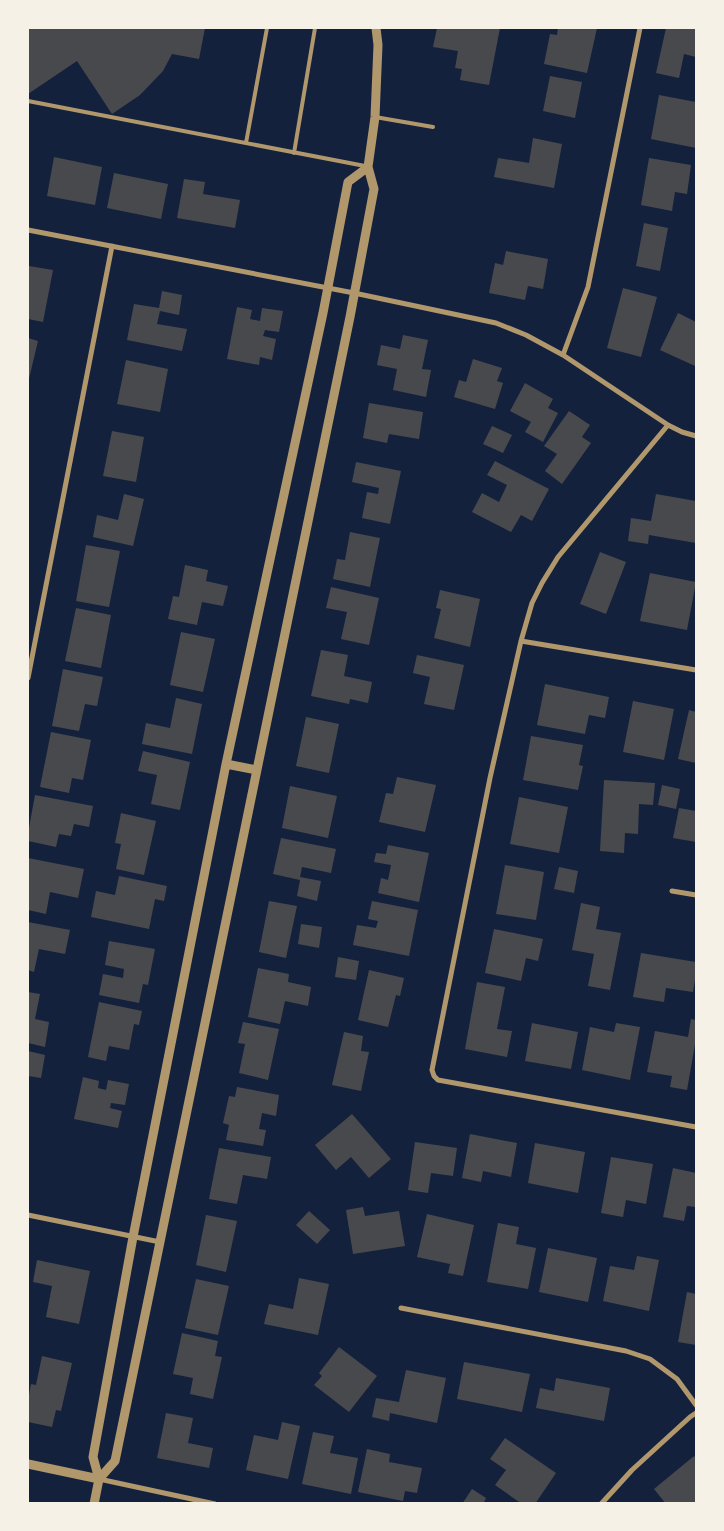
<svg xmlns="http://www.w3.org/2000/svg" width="724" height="1531" font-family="Cabin,sans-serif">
  <rect width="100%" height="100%" fill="#14213d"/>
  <path fill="#48494c" d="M28,28H205L199,59L172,54L163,71L140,95L112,114L77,61L28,94Z
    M437,28H500L489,85L460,80L462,69L455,68L458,51L433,47Z
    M558,28H597L587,73L544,64L550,34L557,35Z
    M666,28H696V57L684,54L679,78L656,73Z
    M550,76L582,82L575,118L543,111Z
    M659,95L696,102L695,125H696V148L651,139Z
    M533,138L562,144L554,188L494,177L498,158L529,163Z
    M54,157L102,167L95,205L47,196Z
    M649,158L691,165L687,194L675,192L672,211L641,205Z
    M114,173L168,184L161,219L107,208Z
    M184,179L205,182L203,194L240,200L235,228L177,218Z
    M644,223L668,228L660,271L636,266Z
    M506,251L548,259L543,289L528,286L525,300L489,293L495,263L503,265Z
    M29,266L53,270L43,322L28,319V275Z
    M623,288L657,297L641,357L607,348Z
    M162,291L182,295L179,315L160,311L157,324L187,329L182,351L127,340L134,304L159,308Z
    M237,307L252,310L250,319L260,321L262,308L283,311L279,332L265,330L263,336L276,339L272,360L260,357L259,365L227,359Z
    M678,313L696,322V362L695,366L660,350Z
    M403,335L428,340L422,369L431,370L426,397L393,390L397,369L377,365L381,345L400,349Z
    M28,338L38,341L28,383Z
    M473,359L502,368L497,381L503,383L495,409L454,397L459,380L466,382Z
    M126,360L168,369L160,412L117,404Z
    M525,383L553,399L548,408L558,413L543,442L525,432L531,422L510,411Z
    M369,403L423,412L419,439L389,434L387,443L363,438Z
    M569,411L590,425L582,437L591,443L562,484L545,471L557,454L544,446Z
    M492,426L512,435L503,453L483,444Z
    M112,431L144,437L136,482L103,476Z
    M495,461L549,489L532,521L521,515L511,532L472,512L482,493L499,502L507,485L487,475Z
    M356,462L401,471L390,524L362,518L367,492L378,494L379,488L352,482Z
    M124,494L144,499L133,546L93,537L97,515L118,520Z
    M656,494L696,501V543L649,535L648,544L628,541L631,518L651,521Z
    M350,532L380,538L370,587L333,579L337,559L345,560Z
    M86,545L120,551L109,607L76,601Z
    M600,552L626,562L606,614L580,604Z
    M185,565L208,570L206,581L228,586L223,606L202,602L197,625L168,619L173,596L179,597Z
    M650,573L696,582L687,630L640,621Z
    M331,587L379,598L369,645L341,639L347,612L326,608Z
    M440,590L480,599L470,647L434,638L441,609L436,608Z
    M76,608L111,615L101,668L65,661Z
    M181,632L215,639L203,692L170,685Z
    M321,650L348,655L344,676L372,682L368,703L350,699L349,704L311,696Z
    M417,655L464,665L454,710L424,704L430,677L413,673Z
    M63,669L103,677L97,706L85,704L79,731L52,726Z
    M545,684L609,697L605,718L589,715L585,734L537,725Z
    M176,698L202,704L192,754L142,744L146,723L170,728Z
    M633,701L674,709L664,760L623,752Z
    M689,710L696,712V763L678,759Z
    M306,717L339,724L329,773L296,766Z
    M51,732L91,740L83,780L72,778L69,793L40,787Z
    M531,736L583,745L579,765L583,766L578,790L523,780Z
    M143,751L190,762L180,810L151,804L157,775L138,771Z
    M397,777L436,785L425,832L379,822L386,793L393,794Z
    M604,780L655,783L653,805L639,804L638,834L625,833L624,853L600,851Z
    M662,785L680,789L676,809L658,805Z
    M290,786L337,796L328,838L282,828Z
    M35,795L93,806L89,827L74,824L71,836L59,834L56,847L28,841V833Z
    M519,797L568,807L559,853L510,844Z
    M679,808L696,811V842L673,838Z
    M121,813L156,821L144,875L116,869L121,844L115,843Z
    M281,838L336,849L331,873L302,867L300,877L321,881L317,901L297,896L300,880L273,874Z
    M388,845L429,853L419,902L378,893L381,878L388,880L391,865L374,862L376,853L386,854Z
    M28,858L84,869L78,898L50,892L46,914L28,910Z
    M505,865L544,872L536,920L496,914Z
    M559,867L578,871L574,893L554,889Z
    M119,876L167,886L164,901L155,899L149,929L91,917L96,891L115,895Z
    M269,901L297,906L286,958L259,952Z
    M372,901L418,910L409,956L353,945L357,925L376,928L378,921L368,919Z
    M581,903L600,907L596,929L621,933L610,990L588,986L594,954L572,950Z
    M28,922L70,930L65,954L39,949L34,972L28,970Z
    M301,924L322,927L319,948L298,944Z
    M494,929L543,939L538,961L526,958L521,981L485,973Z
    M109,941L155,949L148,985L143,984L139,1003L99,995L103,974L123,978L124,969L105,965Z
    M641,953L696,962V974L693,992L666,988L664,1002L633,997Z
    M338,957L359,961L356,980L335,977Z
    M258,968L289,974L288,982L311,987L308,1006L285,1001L280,1024L248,1017Z
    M369,970L404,978L400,996L396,995L388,1027L358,1020Z
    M477,982L505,987L497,1029L512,1031L507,1057L465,1049Z
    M28,992L40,994L35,1019L49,1022L45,1047L28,1043Z
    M99,1002L142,1011L139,1025L134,1024L129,1050L109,1046L106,1061L88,1057Z
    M691,1019L696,1020V1039L687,1090L670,1087L672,1076L647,1072L655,1031L688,1037Z
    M243,1022L279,1029L268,1080L239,1073L245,1044L238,1043Z
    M532,1023L578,1032L571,1069L525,1061Z
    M616,1023L640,1027L630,1080L582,1070L590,1027L614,1032Z
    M344,1032L363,1036L361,1051L369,1052L361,1091L332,1085Z
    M28,1051L45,1055L41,1078L28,1076Z
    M83,1077L99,1081L98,1088L106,1090L108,1080L129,1084L125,1105L111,1103L110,1108L122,1111L118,1128L74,1119Z
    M237,1087L279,1095L276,1116L262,1113L259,1129L266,1130L263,1146L226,1140L229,1125L223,1123L229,1096L235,1097Z
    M352,1114L391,1159L369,1178L351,1157L336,1170L315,1145Z
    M470,1134L517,1143L511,1177L483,1171L481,1182L462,1178Z
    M415,1142L457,1148L453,1176L431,1173L428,1193L408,1190Z
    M535,1143L585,1152L578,1193L528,1183Z
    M219,1148L271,1157L267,1179L243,1175L237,1204L209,1199Z
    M611,1157L653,1164L646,1204L626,1200L623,1217L601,1213Z
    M673,1168L696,1173V1207L687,1206L684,1221L663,1217Z
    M363,1207L365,1216L399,1211L405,1246L353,1254L346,1210Z
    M309,1211L330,1230L317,1244L296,1225Z
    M427,1214L474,1225L463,1276L448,1273L450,1264L417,1257Z
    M206,1215L237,1221L226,1272L196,1265Z
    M498,1223L519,1227L516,1244L536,1248L528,1289L487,1282Z
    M548,1248L597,1258L588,1302L539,1292Z
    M637,1256L659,1260L649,1311L603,1301L610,1266L634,1270Z
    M37,1260L90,1271L79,1324L46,1317L52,1286L33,1282Z
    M299,1278L329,1284L318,1335L264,1324L269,1304L293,1309Z
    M196,1279L229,1286L218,1335L185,1328Z
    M687,1292L696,1294V1345L678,1342Z
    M182,1333L218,1341L215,1356L222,1357L213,1399L190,1394L193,1378L173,1374Z
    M339,1347L377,1376L349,1412L314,1385L322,1376L319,1373Z
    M42,1356L72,1363L61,1411L56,1410L52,1427L28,1422V1400L31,1384L36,1385Z
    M464,1362L530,1374L522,1412L457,1399Z
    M406,1370L446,1378L437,1423L390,1413L389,1421L372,1417L376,1398L399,1402Z
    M556,1378L610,1388L604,1421L536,1408L540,1388L554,1391Z
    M166,1413L193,1418L188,1443L213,1448L209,1468L157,1458Z
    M282,1422L300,1426L288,1479L246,1470L254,1435L278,1440Z
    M313,1432L334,1436L330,1453L358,1458L351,1494L302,1484Z
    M505,1438L556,1473L535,1504H522L495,1485L506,1470L490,1459Z
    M367,1449L390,1454L389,1462L422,1468L417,1493L405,1491L403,1501L358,1492Z
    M694,1456L696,1459V1504H666L654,1489Z
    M472,1489L486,1498L483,1504H462Z"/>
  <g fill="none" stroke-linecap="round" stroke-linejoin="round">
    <path stroke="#b1986c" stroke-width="4" d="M28,101L365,166
      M375,117L433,127
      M246,143L267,28
      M294,153L315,28"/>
    <path stroke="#b1986c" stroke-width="5" d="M28,230L354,293L496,323L526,335L563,355L668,425L682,432L696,436
      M563,355L588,287L640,28
      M668,425L558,557L542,583L532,603L521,641L490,778L432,1070L434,1076L438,1080L696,1127
      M521,641L696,670
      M28,678L112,246
      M672,891L696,895
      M28,1215L160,1242
      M401,1308L626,1351L650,1359L677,1379L696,1405
      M99,1479L215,1504
      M601,1504L632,1470L690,1417L696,1413"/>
    <path stroke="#b1986c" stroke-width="9" d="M226,764L257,770
      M28,1464L99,1479
      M99,1479L115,1461L350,317L374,189L368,167L375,117L378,45L376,28
      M94,1504L99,1479L93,1457L133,1237L226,764L323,313L348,182L368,167"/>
  </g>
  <rect width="724" height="1531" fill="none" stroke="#f6f1e7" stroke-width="58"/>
</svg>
